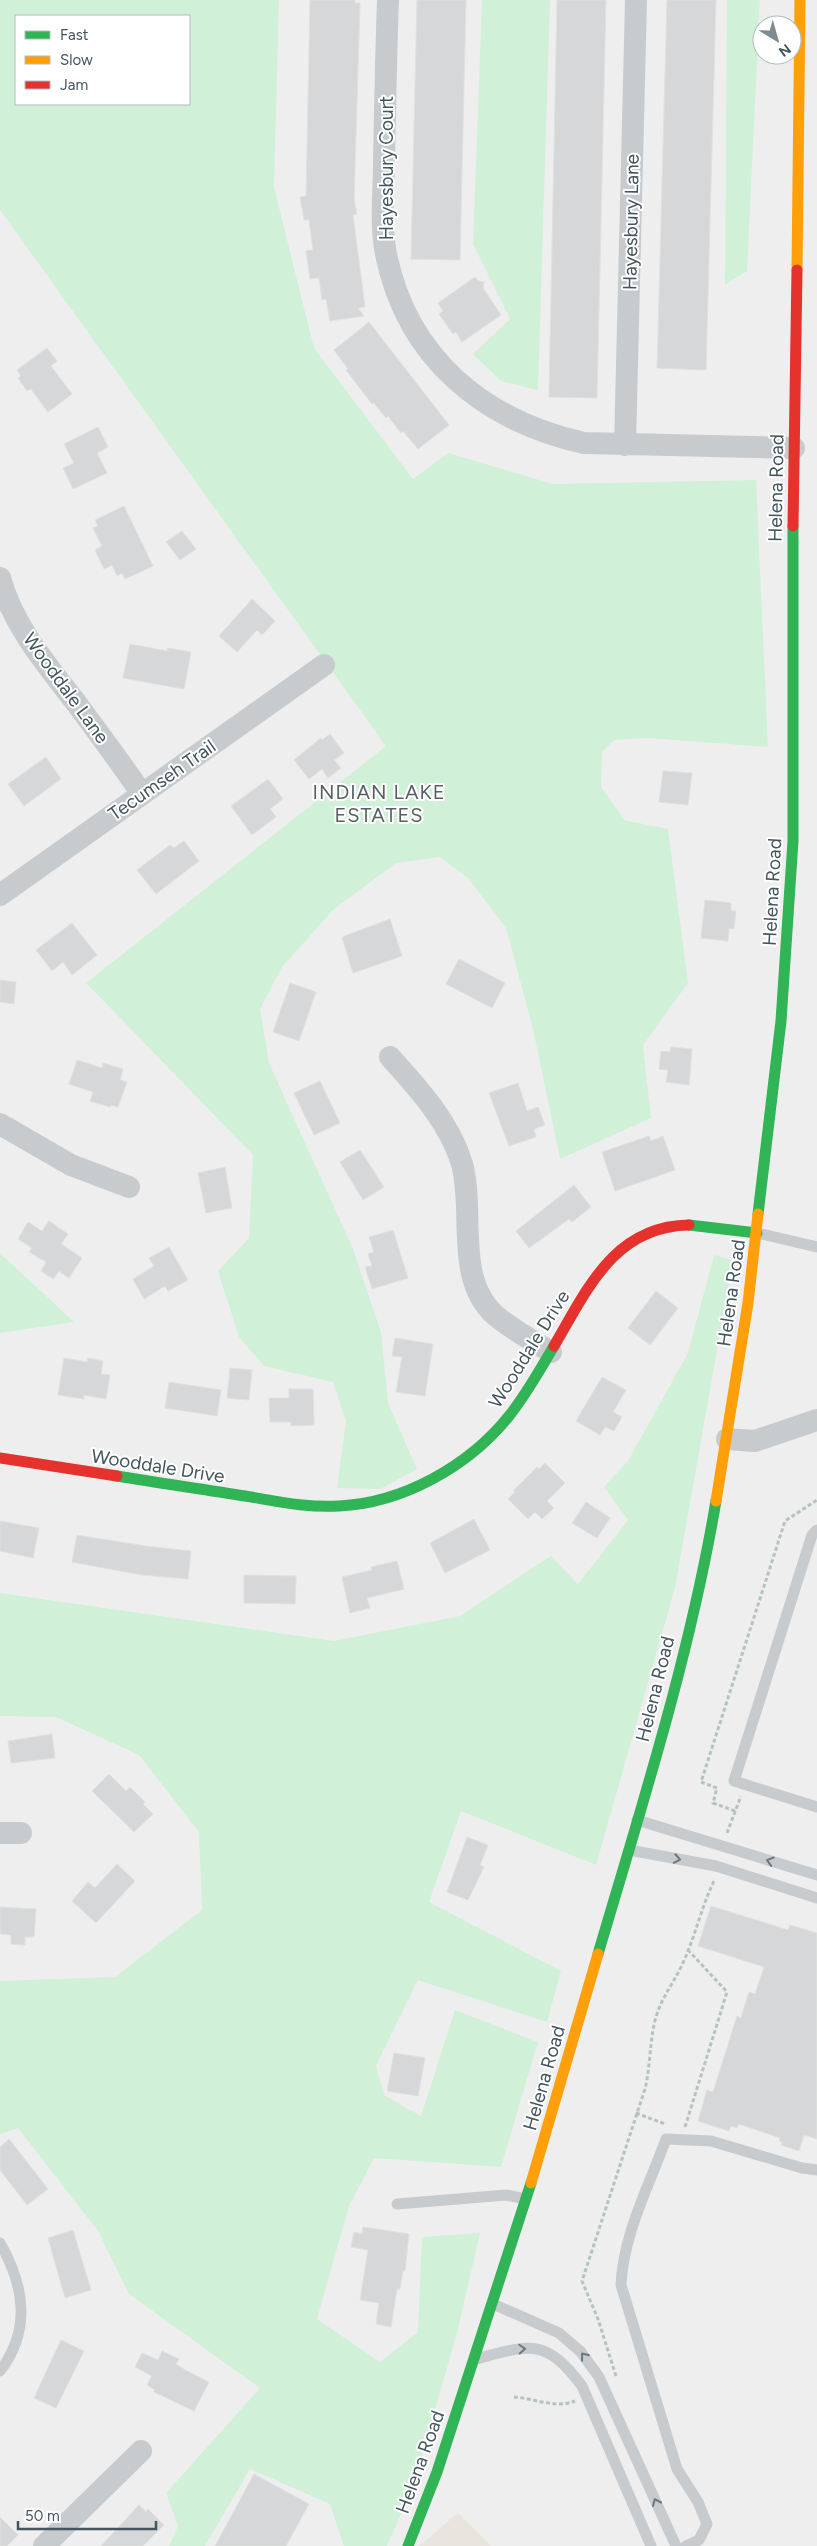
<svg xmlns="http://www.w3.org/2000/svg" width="817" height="2546" font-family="Figtree,sans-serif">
  <rect width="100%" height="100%" fill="#efeeee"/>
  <path fill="#e9e4dd" d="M458,2513L491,2546H419Z"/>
  <path fill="#d0f1d7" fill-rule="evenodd" d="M0,0H279L274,187L314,348L413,479L448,453L553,484L756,480L768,747L647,738L614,740L602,752L601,787L624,820L668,829L688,983L643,1045L651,1118L560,1159L533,1029L506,928L468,878L440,857L396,863L334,909L282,967L260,1009L269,1063L353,1249L381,1332L388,1403L417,1469L380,1489L337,1488L346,1421L333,1382L264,1366L239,1337L218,1271L249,1238L253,1155L86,983L386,746L0,210ZM16,16H189V104H16Z
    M482,0H550L538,390L501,381L473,354L510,319L473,244Z
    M727,0H760L747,271L725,285Z
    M0,1253L74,1322L0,1333Z
    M714,1255L733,1260L675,1588L596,1865L461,1811L429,1902L561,1971L547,2022L418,1980L376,2065L384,2095L421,2116L455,2010L538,2042L501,2167L374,2158L349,2206L317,2319L380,2362L418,2332L422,2237L480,2233L457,2333L413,2486L387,2546H344L330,2504L250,2469L205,2546H169L178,2526L166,2493L260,2388L129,2294L98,2231L18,2128L0,2134V1981L115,1977L202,1910L199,1832L139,1755L56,1717L0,1716V1593L334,1641L460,1616L551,1556L578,1584L628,1520L604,1487L628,1461L688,1353Z"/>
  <path fill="#d6d7d8" stroke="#e0e0e1" d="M310,0H355V3H360L354,199L357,214L353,215L365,307L358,308L364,316L330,321L326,299L322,300L319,278L310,279L306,251L313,250L309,220H304L300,197L306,196Z
    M417,0H466L460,260L411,259Z
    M557,0H606L597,398L549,397Z
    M667,0H716L706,370L657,368Z
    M475,277L478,281L484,282L483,288L501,315L462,342L456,332L453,334L439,314L443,311L438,303Z
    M369,322L449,425L418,449L403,431L401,433L388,416L386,418L374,403L372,404L346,370L348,369L334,350Z
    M47,348L57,361L51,366L72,394L48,412L31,389L27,391L18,378L21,376L17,370Z
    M98,427L108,447L97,453L107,473L73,489L63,468L74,463L64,444Z
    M124,506L153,566L125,579L122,573L117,576L112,565L104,569L95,550L102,546L93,528L98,526L95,520Z
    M182,531L196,549L180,560L166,542Z
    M252,599L275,621L262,635L257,630L237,652L219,636Z
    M130,644L167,651L168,648L191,652L184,689L123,678Z
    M330,734L344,753L334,760L341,768L328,778L322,769L309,779L294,760L321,738L322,740Z
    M46,757L61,779L24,806L8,784Z
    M663,771L692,773L688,805L659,802Z
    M268,779L283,799L270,809L276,817L252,835L231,806Z
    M184,841L199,861L156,894L137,870L170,845L174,848Z
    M705,900L731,903V911H736L734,929L729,928L728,941L701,938Z
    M390,919L402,956L353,973L342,937Z
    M72,923L97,955L72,975L63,962L52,971L36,950Z
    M459,959L505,983L492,1008L446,984Z
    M0,980L16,982L14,1004L0,1002Z
    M290,983L316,992L299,1041L273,1032Z
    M671,1047L692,1049L689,1085L666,1082L668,1070L659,1069L661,1051L670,1052Z
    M77,1060L102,1068L103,1063L123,1069L120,1080L127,1082L118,1107L111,1105L110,1107L90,1101L93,1092L69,1084Z
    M320,1081L340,1123L314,1135L294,1093Z
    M518,1083L527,1111L538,1107L545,1125L534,1129L536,1137L509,1146L489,1093Z
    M649,1136L651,1141L663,1136L675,1170L615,1191L602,1152Z
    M360,1150L384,1187L363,1200L340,1162Z
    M225,1167L232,1208L206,1213L198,1173Z
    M574,1185L591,1207L572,1222L569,1219L529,1248L516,1231Z
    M49,1221L68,1234L61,1244L82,1258L69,1278L59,1271L53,1279L41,1271L46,1262L29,1252L32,1248L18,1239L28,1222L42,1231Z
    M393,1230L408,1278L372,1289L365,1267L372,1266L368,1254L374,1252L369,1237Z
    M169,1247L188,1280L168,1291L165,1286L144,1299L133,1279L154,1266L149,1258Z
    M656,1291L678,1308L650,1345L628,1328Z
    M395,1338L433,1344L425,1396L396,1392L402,1357L392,1356Z
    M64,1358L87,1362L88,1358L103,1361L101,1374L110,1375L106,1399L84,1395V1399L58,1395Z
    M230,1368L252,1370L249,1400L227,1398Z
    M602,1377L626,1390L613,1412L622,1417L614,1431L605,1427L600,1435L576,1421Z
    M169,1382L221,1390L217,1416L165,1408Z
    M289,1389H313L314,1425L291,1426V1422H270L269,1398H289Z
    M545,1463L565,1483L547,1501L554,1508L542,1519L535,1512L528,1519L508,1499L515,1492L513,1491L537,1467L539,1469Z
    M586,1502L610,1518L597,1538L572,1523Z
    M474,1519L490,1550L445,1573L430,1543Z
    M0,1521L39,1528L33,1558L0,1551Z
    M77,1535L145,1546L191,1551L188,1579L142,1575L72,1562Z
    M397,1561L404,1589L367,1598L370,1608L350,1613L342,1577L372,1570L371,1567Z
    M244,1575L296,1576L295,1604L244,1603Z
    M52,1734L55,1758L11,1763L8,1741Z
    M109,1774L126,1791L130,1787L145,1802L143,1804L153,1814L134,1832L92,1791Z
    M467,1837L488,1845L480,1865L484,1867L468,1900L447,1892Z
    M117,1864L135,1881L96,1923L72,1901L88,1882L95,1888Z
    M711,1906L788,1930L790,1925L817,1933V2139L804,2135L799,2151L781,2145L782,2142L779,2141L780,2138L739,2124L737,2128L731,2126L729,2131L698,2121L707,2090L713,2092L737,2016L741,2018L749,1992L755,1994L764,1967L698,1946Z
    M0,1907L36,1909L34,1937H25V1945L11,1944V1935L0,1934Z
    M394,2053L425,2058L418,2096L387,2091Z
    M9,2139L48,2189L27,2205L0,2170V2147Z
    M363,2227L409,2234L405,2271H403L400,2289H397L391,2327L376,2324L379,2303L360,2300L368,2250L351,2247L354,2232L362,2234Z
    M73,2230L91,2290L65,2298L48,2238Z
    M61,2340L84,2351L56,2408L34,2398Z
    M162,2351L179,2359L176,2364L187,2371L209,2382L194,2411L154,2392L155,2390L147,2385L152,2376L135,2367L142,2353L158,2360Z
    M254,2474L309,2504L286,2546H215Z
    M139,2505L146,2512L148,2509L164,2525L143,2546H101Z
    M0,2517L18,2535L7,2546H0Z"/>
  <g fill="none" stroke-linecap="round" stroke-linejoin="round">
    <path stroke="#b4c4bd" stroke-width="3" stroke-dasharray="4 2.5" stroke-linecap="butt" d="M735,1811L713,1803L717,1788L701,1782L785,1521L817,1500
      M727,1833L741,1796
      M636,2113L665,2124
      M685,2127L727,1992L688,1950
      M616,2376L598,2319L582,2281L645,2089C651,2065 649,2041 656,2017C662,1997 673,1984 682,1965C695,1938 701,1907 715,1879
      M514,2397C533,2398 556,2409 575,2401"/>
    <path stroke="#c7cbcd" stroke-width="11" d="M757,1233L817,1247
      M817,1530L812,1535L734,1781L817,1807
      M637,1820L817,1875
      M629,1850L716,1866L817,1898
      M397,2204L506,2195L526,2199
      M0,2243C24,2285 32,2329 0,2371
      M493,2304L559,2333L581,2352L599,2377L676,2546
      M476,2359C530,2345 545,2337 582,2386L651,2546
      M686,2546L699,2540L707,2524L698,2502L677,2469L621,2285C623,2235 649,2186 666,2139L711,2141L802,2168L817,2170"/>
    <path stroke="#c7cbcd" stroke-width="22" d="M388,0C386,54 385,109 384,163C384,192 380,224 386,254C407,358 484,421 584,443L794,448
      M625,445L636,0
      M0,578C13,626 47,665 77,704C99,734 121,763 142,794
      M0,895L324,665
      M390,1057C418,1088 450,1123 462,1164C475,1211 454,1280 496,1316C513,1330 533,1341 551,1352
      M0,1124L71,1165L129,1187
      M727,1439L755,1441L817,1420
      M0,1833H21
      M44,2546L141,2451"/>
    <path stroke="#30b455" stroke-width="11" d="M758,1214L781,1021L793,841V526
      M689,1225L757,1233
      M117,1476C159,1483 202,1489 245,1496C276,1501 307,1508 339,1506C403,1503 469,1466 509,1416C526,1395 540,1370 554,1346
      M598,1954C642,1805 690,1655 716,1501
      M408,2546L437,2472L531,2183"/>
    <path stroke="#ff9f0a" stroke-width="11" d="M797,270L800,0
      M716,1501L748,1303L758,1214
      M531,2183L598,1954"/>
    <path stroke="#e5322d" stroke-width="11" d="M793,526L797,270
      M554,1346C587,1290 614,1226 689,1225
      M0,1458L117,1476"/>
  </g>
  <defs><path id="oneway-chevron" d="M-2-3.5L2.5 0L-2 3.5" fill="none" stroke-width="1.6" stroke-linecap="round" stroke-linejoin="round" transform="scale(1.25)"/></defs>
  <g stroke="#6b787f">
    <use href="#oneway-chevron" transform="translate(677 1859) rotate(11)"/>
    <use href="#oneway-chevron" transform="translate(770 1861) rotate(-163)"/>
    <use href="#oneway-chevron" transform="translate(522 2349) rotate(-3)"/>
    <use href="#oneway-chevron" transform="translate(584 2356) rotate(-128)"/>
    <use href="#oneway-chevron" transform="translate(656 2502) rotate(-114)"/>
  </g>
  <g text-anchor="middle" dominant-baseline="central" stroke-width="4" stroke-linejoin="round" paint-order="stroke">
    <g font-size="19" fill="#43555d" stroke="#fff">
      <text transform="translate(386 168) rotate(-90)">Hayesbury Court</text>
      <text transform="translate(631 222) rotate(-89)">Hayesbury Lane</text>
      <text transform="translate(776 488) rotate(-89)">Helena Road</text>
      <text transform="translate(66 688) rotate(54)">Wooddale Lane</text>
      <text transform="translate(162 780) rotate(-35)">Tecumseh Trail</text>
      <text transform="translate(772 892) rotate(-87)">Helena Road</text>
      <text transform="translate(731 1293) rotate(-82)">Helena Road</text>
      <text transform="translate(529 1349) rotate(-58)">Wooddale Drive</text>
      <text transform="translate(158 1466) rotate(9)">Wooddale Drive</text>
      <text transform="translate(655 1689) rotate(-76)">Helena Road</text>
      <text transform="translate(544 2078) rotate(-74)">Helena Road</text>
      <text transform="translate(420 2462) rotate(-70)">Helena Road</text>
    </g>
    <g font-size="20" letter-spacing="1" fill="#595f63" stroke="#fff">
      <text x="379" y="792">INDIAN LAKE<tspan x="379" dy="23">ESTATES</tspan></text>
    </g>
  </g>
  <rect x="15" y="15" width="175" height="90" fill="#ffffff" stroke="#b4bbbe"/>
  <rect x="25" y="31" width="25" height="8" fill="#30b455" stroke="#b4bbbe"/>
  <text x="60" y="40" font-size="15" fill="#43555d">Fast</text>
  <rect x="25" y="56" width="25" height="8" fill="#ff9f0a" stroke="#b4bbbe"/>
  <text x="60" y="65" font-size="15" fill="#43555d">Slow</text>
  <rect x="25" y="81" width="25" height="8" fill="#e5322d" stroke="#b4bbbe"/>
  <text x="60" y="90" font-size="15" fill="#43555d">Jam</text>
  <g transform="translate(777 40) rotate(143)"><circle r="24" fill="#ffffff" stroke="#b4bbbe"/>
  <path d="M0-4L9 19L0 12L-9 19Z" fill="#7f8b90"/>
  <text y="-8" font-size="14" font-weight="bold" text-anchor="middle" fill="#43555d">N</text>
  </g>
  <path d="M18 2521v8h138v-8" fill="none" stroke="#43555d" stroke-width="2.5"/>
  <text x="25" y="2521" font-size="15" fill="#43555d" stroke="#ffffff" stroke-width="4" paint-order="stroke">50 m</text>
</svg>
